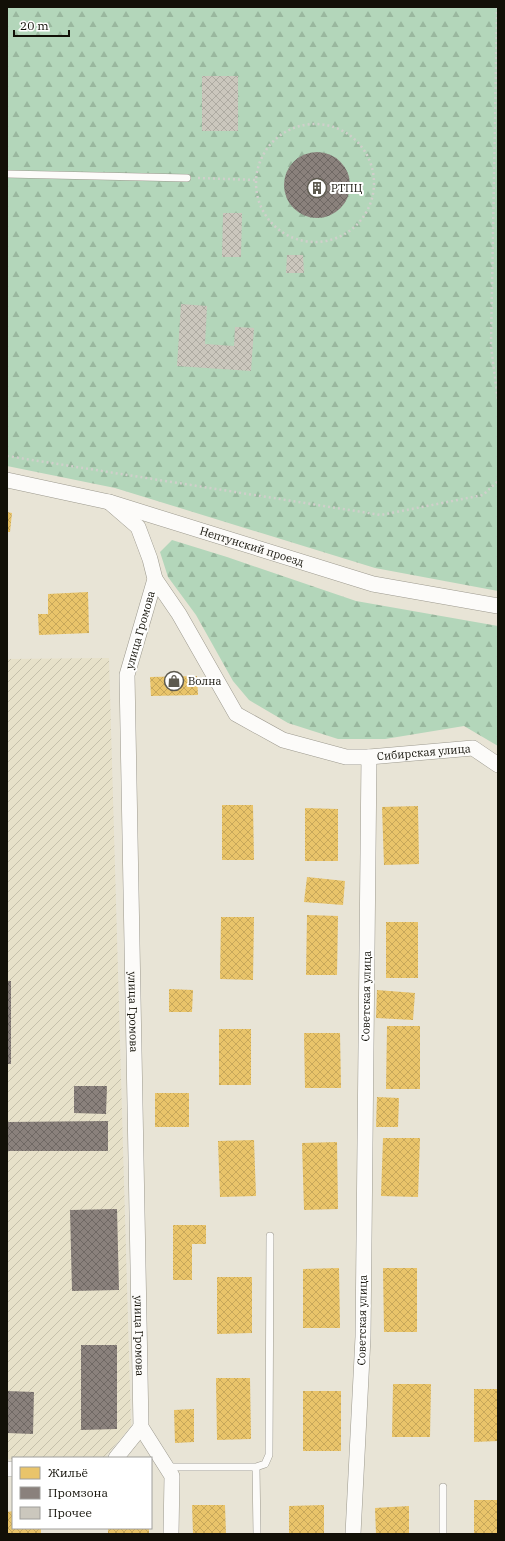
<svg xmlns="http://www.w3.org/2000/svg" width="505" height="1541" font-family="'IBM Plex Serif',serif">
  <defs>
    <pattern id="industrial-furrows" width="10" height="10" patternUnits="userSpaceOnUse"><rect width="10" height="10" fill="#e7e1c9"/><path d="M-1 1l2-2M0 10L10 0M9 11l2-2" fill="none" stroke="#c5c0ab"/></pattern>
    <pattern id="forest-firs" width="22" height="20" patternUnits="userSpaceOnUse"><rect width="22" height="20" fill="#b3d6ba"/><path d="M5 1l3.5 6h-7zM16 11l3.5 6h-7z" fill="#99b79e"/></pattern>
    <pattern id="homes-cross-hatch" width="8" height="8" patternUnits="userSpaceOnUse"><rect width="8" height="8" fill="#e9c46a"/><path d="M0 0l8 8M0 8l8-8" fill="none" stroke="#c7a75a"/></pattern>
    <pattern id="industry-cross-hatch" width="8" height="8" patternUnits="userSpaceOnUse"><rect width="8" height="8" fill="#8a817c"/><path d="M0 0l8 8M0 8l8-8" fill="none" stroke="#6f6864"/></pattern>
    <pattern id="building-cross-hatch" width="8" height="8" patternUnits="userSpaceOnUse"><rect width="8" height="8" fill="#cbc7bd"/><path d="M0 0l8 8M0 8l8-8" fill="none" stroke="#adaaa1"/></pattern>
  </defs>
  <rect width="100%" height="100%" fill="#e8e4d6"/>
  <path fill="url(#industrial-furrows)" d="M109,658L131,1426L105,1457L7,1459V659Z"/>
  <path fill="url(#forest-firs)" d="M7,7H498V591L375,568L115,488L7,466Z
    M172,540L227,557L356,601L498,626V746L464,726L385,739H338L288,723L249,700L233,681L196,615L168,577L160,552Z"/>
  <path fill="url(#homes-cross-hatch)" d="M7,512L12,513L10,532H7Z
    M88,592L89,633L39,635L38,614H48V594Z
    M197,676L198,695L151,696L150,677Z
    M222,805H253L254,860H222Z
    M418,806L419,864L384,865L382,807Z
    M305,808L338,809V861H305Z
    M307,877L345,881L343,905L304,902Z
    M307,915L338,916L337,975H306Z
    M221,917H254L253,980L220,979Z
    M386,922H418V978H386Z
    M169,989L193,990L192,1012H169Z
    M377,990L415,993L413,1020L376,1018Z
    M387,1026H420V1089H386Z
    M219,1029H251V1085H219Z
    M304,1033H340L341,1088H305Z
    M155,1093H189V1127H155Z
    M377,1097L399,1098L398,1127H376Z
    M383,1138H420L418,1197L381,1196Z
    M254,1140L256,1196L220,1197L218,1141Z
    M337,1142L338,1209L304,1210L302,1143Z
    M173,1225H206V1244H192V1280H173Z
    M339,1268L340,1328H303V1269Z
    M383,1268H417V1332H384Z
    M217,1277H252V1333L217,1334Z
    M216,1378H250L251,1439L217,1440Z
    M393,1384H431L430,1437H392Z
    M474,1389H498V1441L474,1442Z
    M303,1391H341V1451H303Z
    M194,1409V1442L175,1443L174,1410Z
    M474,1500H498V1534H474Z
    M192,1505H225L226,1534H193Z
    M324,1505V1534H289V1506Z
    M409,1506V1534H376L375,1508Z
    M13,1511V1528H41V1534H7V1512Z
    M108,1528H149V1534H108Z"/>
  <path fill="url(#industry-cross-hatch)" d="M284 185a33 33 0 1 1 66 0a33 33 0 1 1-66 0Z
    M7,981H11V1064H7Z
    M74,1086H107L106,1114L74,1113Z
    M108,1121V1151H7V1122Z
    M117,1209L119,1290L72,1291L70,1210Z
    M81,1345H117V1429L81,1430Z
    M7,1391L34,1392L33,1434L7,1433Z"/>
  <path fill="url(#building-cross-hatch)" d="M202,76H238V131H202Z
    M223,213H242L241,257H222Z
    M287,255H303L304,273H286Z
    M181,304L207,306L205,344L234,346L235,327L254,328L251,371L177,366Z"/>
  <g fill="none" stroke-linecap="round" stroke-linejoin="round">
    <defs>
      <path id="service" d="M7,174L187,178
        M167,1467H256L257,1534
        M256,1467L265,1464L269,1455L270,1236
        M443,1487V1534"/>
      <g id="minor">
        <path id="s1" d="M7,480L109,502L373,584L498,606"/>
        <path id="s2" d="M109,502L138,527L150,559L155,579L127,675L141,1427L172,1476L171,1534"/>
        <path d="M155,579L179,614L236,714L283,740L346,757H369L363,1337L353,1534"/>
        <path id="s3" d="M369,757L473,748L498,765"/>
        <path d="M116,1458L141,1427"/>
        <path d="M7,1469H13"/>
      </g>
    </defs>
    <use href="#service" stroke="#9c998e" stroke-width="8"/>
    <use href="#minor" stroke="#9c998e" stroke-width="16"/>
    <path stroke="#d0cfcb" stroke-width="2.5" stroke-dasharray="2 3" stroke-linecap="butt" d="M497,7L491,346L498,402
      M256 183a59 59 0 1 1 118 0a59 59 0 1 1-118 0Z
      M198,178L256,180
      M7,456L381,515L483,495L498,481"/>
    <use href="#service" stroke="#fcfbf9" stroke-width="7"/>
    <use href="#minor" stroke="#fcfbf9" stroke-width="15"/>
  </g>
  <defs>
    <symbol id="building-ring" viewBox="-11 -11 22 22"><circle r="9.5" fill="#fff" stroke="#5d5a4f" stroke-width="1.5"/><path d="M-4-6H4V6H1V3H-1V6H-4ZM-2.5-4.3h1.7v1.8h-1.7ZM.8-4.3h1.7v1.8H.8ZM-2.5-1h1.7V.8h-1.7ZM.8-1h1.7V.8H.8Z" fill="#5d5a4f"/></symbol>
    <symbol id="shop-ring" viewBox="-11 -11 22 22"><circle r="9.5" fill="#fff" stroke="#5d5a4f" stroke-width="1.5"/><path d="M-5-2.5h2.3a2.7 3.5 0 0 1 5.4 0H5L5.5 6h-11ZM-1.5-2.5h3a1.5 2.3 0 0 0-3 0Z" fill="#5d5a4f"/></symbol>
  </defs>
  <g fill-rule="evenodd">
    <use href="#building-ring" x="306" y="177" width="22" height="22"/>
    <use href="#shop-ring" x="163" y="670" width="22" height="22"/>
  </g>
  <g text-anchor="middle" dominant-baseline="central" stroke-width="4" stroke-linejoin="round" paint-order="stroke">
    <g font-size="11" fill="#121007" stroke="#fff" text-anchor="start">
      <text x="331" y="188">РТПЦ</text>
      <text x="188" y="681">Волна</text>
    </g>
    <g font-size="11" fill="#121007" stroke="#fff">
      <text stroke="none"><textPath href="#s1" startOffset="254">Нептунский проезд</textPath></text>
      <text transform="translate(140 630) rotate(-74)">улица Громова</text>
      <text stroke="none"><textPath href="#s3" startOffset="55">Сибирская улица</textPath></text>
      <text transform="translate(366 996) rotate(-89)">Советская улица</text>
      <text stroke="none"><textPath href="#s2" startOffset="530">улица Громова</textPath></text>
      <text transform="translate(362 1320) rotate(-89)">Советская улица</text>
      <text stroke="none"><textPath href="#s2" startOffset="854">улица Громова</textPath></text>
    </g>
  </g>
  <rect width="505" height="1541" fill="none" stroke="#121007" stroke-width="16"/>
  <rect x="12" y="1457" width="140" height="72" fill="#ffffff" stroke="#a09f9c"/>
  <rect x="20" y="1467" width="20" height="12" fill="#e9c46a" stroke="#a09f9c"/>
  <text x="48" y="1477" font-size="12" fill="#121007">Жильё</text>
  <rect x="20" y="1487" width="20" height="12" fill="#8a817c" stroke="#a09f9c"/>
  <text x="48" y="1497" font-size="12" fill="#121007">Промзона</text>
  <rect x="20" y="1507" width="20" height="12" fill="#cbc7bd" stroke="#a09f9c"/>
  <text x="48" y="1517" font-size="12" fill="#121007">Прочее</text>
  <path d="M14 30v6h55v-6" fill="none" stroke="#121007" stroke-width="2"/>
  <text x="20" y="30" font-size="12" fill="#121007" stroke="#ffffff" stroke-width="3" paint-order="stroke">20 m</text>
</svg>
